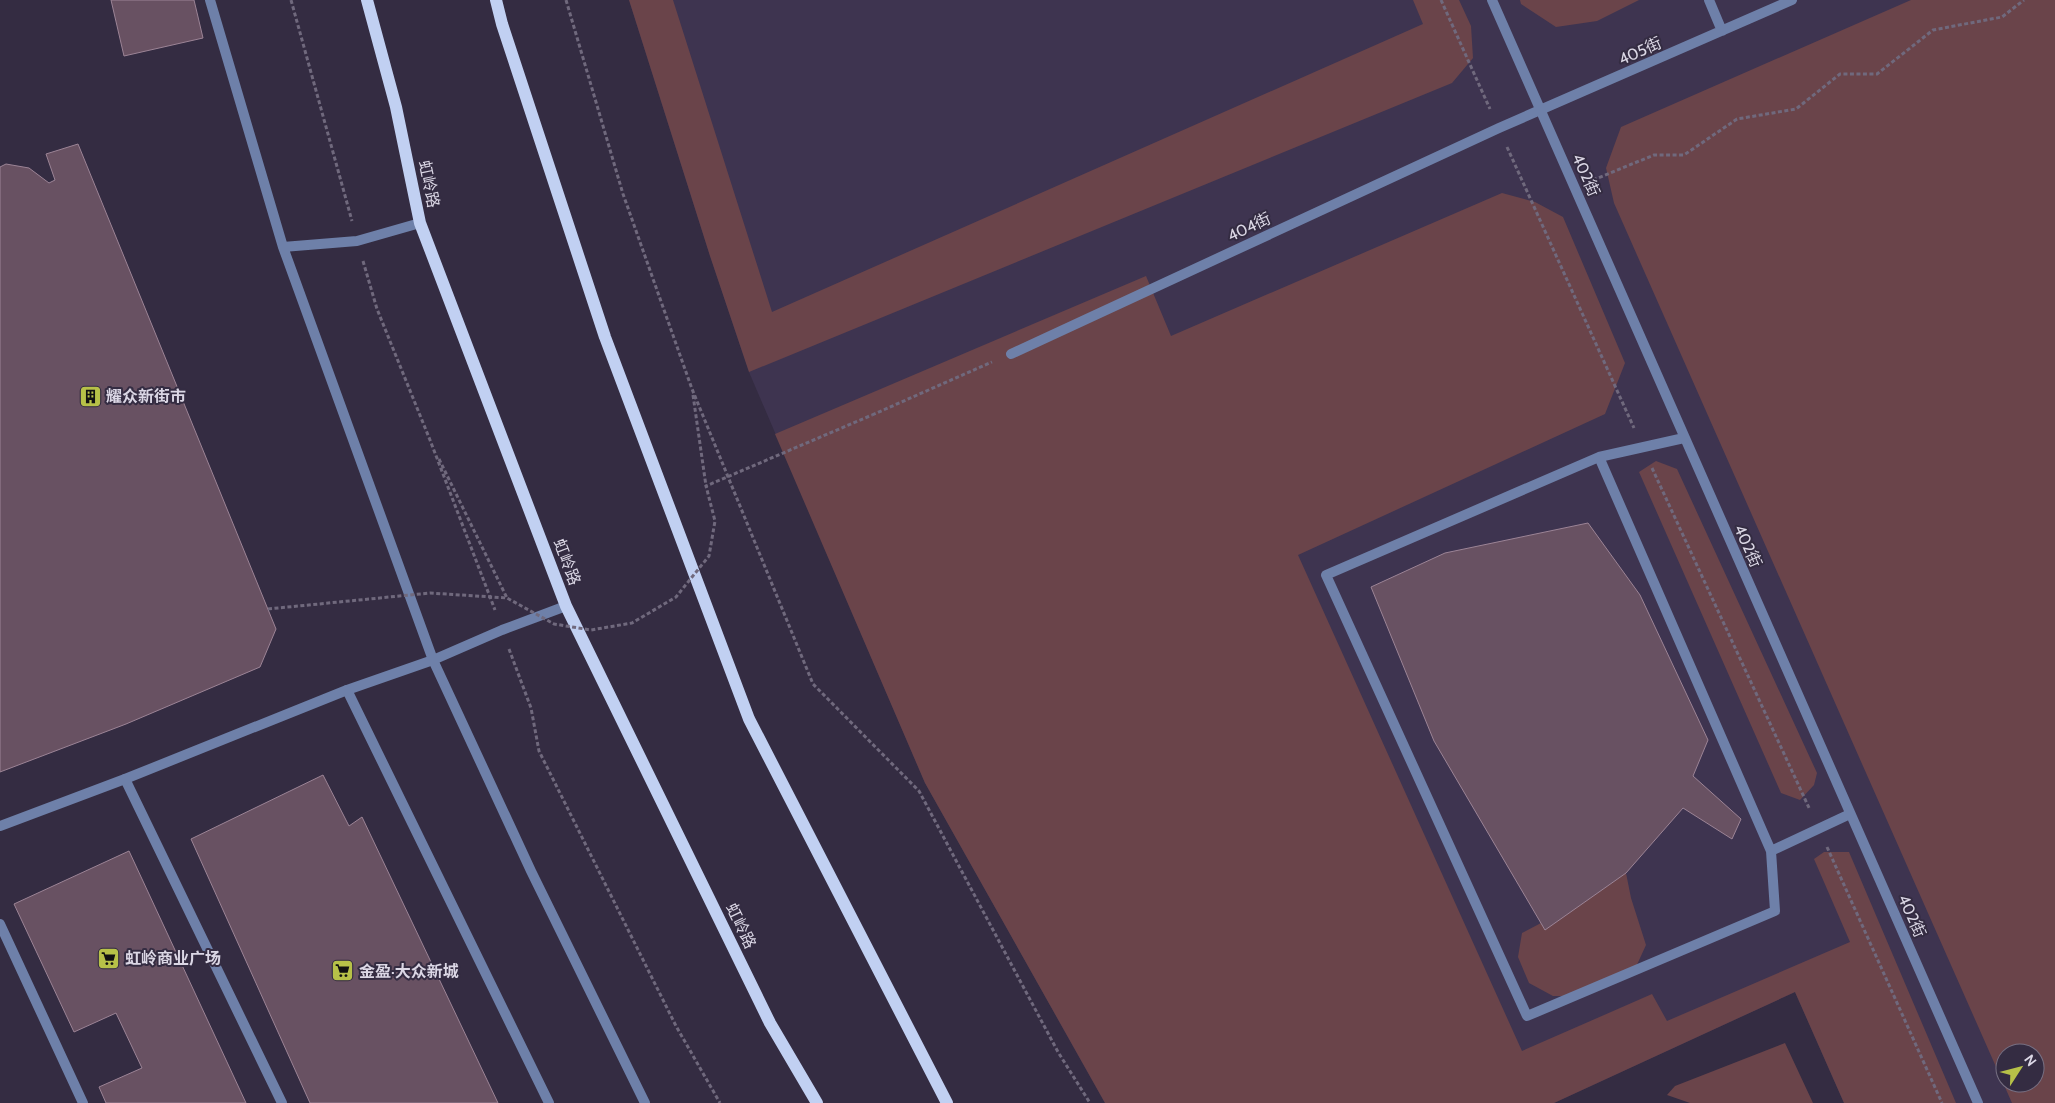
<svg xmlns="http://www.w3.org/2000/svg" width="2055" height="1103" font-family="Cabin,'Noto Sans SC',sans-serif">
  <rect width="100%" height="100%" fill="#342c42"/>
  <path fill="#3e3450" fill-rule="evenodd" d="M629,0H2055V1103H1844L1795,992L1554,1103H1105L925,783L749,372L710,256ZM2005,1053H2035V1083H2005Z"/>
  <path fill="#6a444a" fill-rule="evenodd" d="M629,0H673L772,312L1423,24L1413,0H1459L1471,26L1473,58L1452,83L749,372L710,256Z
    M1520,0H1639L1597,21L1556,27L1521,4Z
    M1911,0H2055V1103H2012L1614,203L1606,168L1621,127ZM2005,1053H2035V1083H2005Z
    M1502,193L1535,202L1563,217L1625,363L1605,414L1298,555L1522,1051L1652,994L1667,1021L1850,942L1814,859L1824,852H1849L1956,1103H1844L1795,992L1554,1103H1105L925,783L775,434L1146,276L1171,336Z
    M1656,461L1677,469L1817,773L1814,785L1800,800L1781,793L1639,472Z
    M1626,873L1631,898L1646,945L1635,969L1580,996H1553L1529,983L1518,957L1522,933L1541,923L1545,929Z
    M1785,1043L1813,1103H1690L1667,1095L1675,1086Z"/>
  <path fill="#685162" stroke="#9c8496" d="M111,0H194L203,38L124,56Z
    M78,144L276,629L260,667L126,724L0,772V167L6,164L29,168L49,183L55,180L46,154Z
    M1588,523L1640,595L1708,740L1693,776L1741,819L1732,839L1683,808L1626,873L1545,930L1434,741L1371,587L1445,553Z
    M323,775L349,826L362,817L498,1103H310L191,839Z
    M129,851L246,1103H106L99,1087L142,1068L116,1013L74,1032L14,904Z"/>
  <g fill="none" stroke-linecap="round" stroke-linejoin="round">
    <path stroke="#70697d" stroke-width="3" stroke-dasharray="4 2.5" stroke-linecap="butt" d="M291,0L352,221
      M566,0L623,194L692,389L813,684L919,791L1058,1052L1090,1103
      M1441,0L1490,109
      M1507,147L1634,428
      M1593,180L1654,155H1684L1737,119L1796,109L1840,74H1877L1933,30L2002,17L2024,0
      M363,261L377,309L430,440L495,610
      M693,395L706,486
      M872,415L992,362
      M439,459L507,598
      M1652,468L1810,810
      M509,649L531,708L539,751L676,1026L720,1103
      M1827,847L1942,1103"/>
    <path stroke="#6e80a9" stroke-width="10" d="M210,0L283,247L433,660L531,871L645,1103
      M1492,0L1978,1103
      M1709,0L1722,31
      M283,247L357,241L420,223
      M1011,354L1499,128L1792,0
      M1684,438L1599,457L1326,575L1527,1016L1775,911L1771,851L1850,814
      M1599,457L1771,851
      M347,690L549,1103
      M125,779L282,1103
      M0,924L83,1103"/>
    <path stroke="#6e80a9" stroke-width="10" d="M0,826L125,779L347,690L433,660L502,630L566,606"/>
    <path stroke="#c1d0f2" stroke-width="12" d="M367,0L396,107L420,223L566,606L770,1023L817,1103
      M496,0L502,24L605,337L749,719L947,1103"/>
    <path stroke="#70697d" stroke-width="3" stroke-dasharray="4 2.5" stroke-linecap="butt" d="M268,609L430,593L507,598L554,624L591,630L632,623L676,597L709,556L715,521L706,486L872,415"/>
  </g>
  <defs>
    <symbol id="building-square" viewBox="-11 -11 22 22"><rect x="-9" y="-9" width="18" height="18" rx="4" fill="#b7c148" stroke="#342c42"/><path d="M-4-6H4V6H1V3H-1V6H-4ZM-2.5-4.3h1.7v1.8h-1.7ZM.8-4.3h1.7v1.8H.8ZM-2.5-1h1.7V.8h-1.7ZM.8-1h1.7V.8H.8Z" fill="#111"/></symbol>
    <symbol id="supermarket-square" viewBox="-11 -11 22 22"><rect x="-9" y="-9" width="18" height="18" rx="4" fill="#b7c148" stroke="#342c42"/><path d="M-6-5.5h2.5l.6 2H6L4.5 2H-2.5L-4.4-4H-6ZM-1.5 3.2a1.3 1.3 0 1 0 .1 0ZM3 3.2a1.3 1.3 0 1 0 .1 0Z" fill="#111"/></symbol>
  </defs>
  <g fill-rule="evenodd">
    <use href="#building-square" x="78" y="384" width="25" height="25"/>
    <use href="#supermarket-square" x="96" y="946" width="25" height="25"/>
    <use href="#supermarket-square" x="330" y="958" width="25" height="25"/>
  </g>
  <g text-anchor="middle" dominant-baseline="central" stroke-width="4" stroke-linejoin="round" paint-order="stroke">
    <g font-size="16" fill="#dbd7e5" stroke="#342c42">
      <text transform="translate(1640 51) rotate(-24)">405街</text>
      <text transform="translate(1586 175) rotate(66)">402街</text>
      <text transform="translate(429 184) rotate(78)">虹岭路</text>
      <text transform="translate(1249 227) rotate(-25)">404街</text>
      <text transform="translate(1748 546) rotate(66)">402街</text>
      <text transform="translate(567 562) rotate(69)">虹岭路</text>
      <text transform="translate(1912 916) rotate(66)">402街</text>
      <text transform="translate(741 926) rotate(64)">虹岭路</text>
    </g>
    <g font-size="16" font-weight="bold" fill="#dbd7e5" stroke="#342c42" text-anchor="start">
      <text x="106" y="396">耀众新街市</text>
      <text x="125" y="958">虹岭商业广场</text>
      <text x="359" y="971">金盈·大众新城</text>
    </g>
  </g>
  <g transform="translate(2020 1068) rotate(54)"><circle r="24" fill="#342c42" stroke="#777083"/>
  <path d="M0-4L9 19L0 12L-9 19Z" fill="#b7c148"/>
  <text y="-8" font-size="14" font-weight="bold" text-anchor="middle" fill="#dbd7e5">N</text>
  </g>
</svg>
